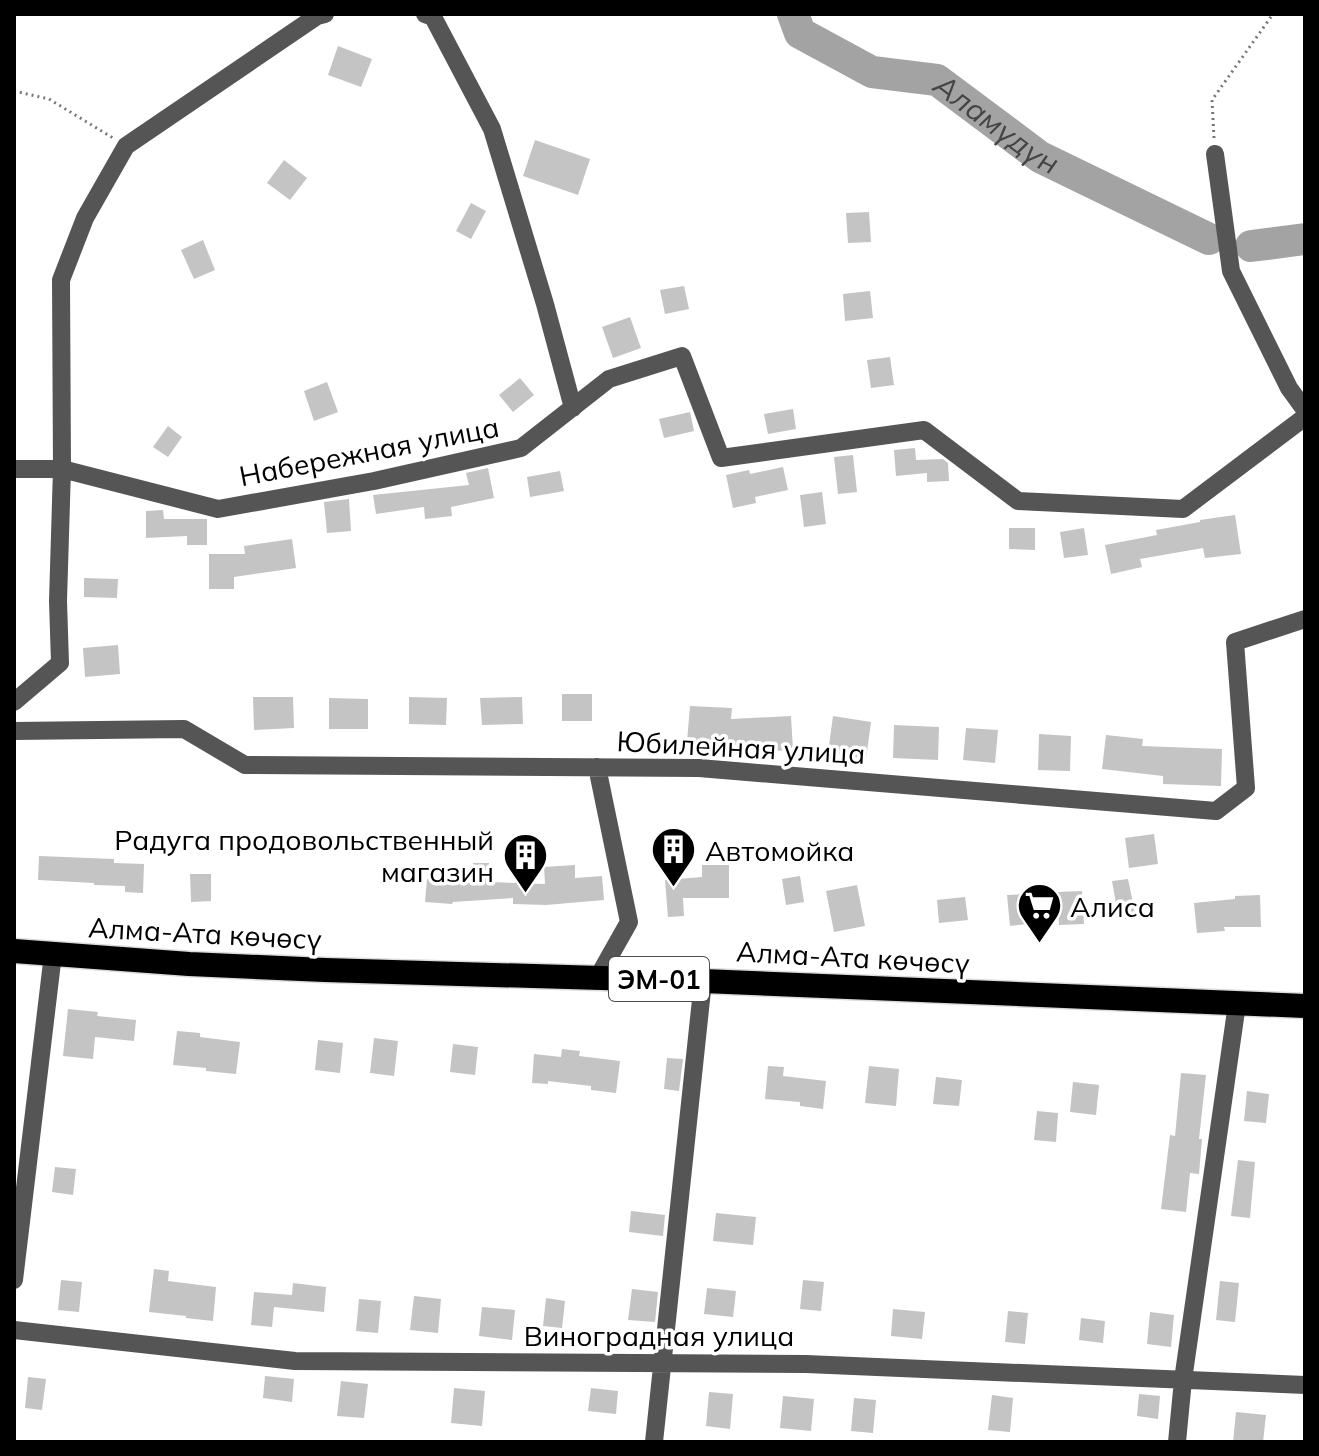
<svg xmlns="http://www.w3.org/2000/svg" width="1319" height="1456" font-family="Mulish,sans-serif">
  <rect width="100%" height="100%" fill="#fff"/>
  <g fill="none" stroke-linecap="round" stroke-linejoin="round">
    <g stroke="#a3a3a3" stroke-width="32">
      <path id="s1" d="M793,14L800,33L872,72L937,80L1040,157L1209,239"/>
      <path d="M1251,246L1305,239"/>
    </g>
  </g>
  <path fill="#c4c4c4" d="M338,46L372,59L361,87L328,75Z
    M535,140L590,159L578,195L523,176Z
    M284,160L307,178L290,200L267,183Z
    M471,203L486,211L471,239L456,231Z
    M869,212L871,242L848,243L846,213Z
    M203,240L215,270L194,279L181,250Z
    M684,286L689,309L665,314L660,290Z
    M870,291L873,318L845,321L843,294Z
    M630,317L641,348L613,358L602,327Z
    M890,357L894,385L871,388L867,360Z
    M520,378L534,395L513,412L499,395Z
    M327,382L338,412L314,421L304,391Z
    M793,409L796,429L768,434L764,414Z
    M690,412L694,431L664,438L659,419Z
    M168,426L182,437L168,457L153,447Z
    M915,448L916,460L943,459L948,463L949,481L927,482V473L896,476L894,450Z
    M853,455L857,492L838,494L834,457Z
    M783,467L788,490L755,497L756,503L733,508L726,475L749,470L750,474Z
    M488,468L494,498L451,507L452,516L425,519L424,507L376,514L373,495L469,485L466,473Z
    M560,471L564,491L530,497L527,477Z
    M822,492L826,524L804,527L800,495Z
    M349,499L351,531L327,533L324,502Z
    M163,510L164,519H207V545H187V536L146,538V511Z
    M1235,515L1241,554L1205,558L1203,548L1140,559L1142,567L1111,574L1105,545L1157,535L1156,530L1200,522V520Z
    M1009,528H1035V550L1009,549Z
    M1084,528L1088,555L1064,558L1060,532Z
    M292,539L296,568L234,577V589H209V554H245L244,546Z
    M84,578L118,579L117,598L84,597Z
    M118,645L120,674L85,677L83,648Z
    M562,694H592V721H562Z
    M253,697H293L294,728L254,730Z
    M409,697L447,698L446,725L409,724Z
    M522,697L523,724L482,725L480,698Z
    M329,698L368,699V729H329Z
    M690,706L732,708L731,719L791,716L793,750L754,752V746L687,742Z
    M833,716L871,722L866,759L828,753Z
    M894,725L939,727L938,760L893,758Z
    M966,728L998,730L995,763L963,760Z
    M1039,734L1071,736L1070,771L1038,770Z
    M1106,735L1143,739L1142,746L1222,749L1221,786L1163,784V776L1102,769Z
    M1154,834L1158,864L1129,868L1125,838Z
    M39,856L114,859V863L144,864L143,893L125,892V886L94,885V883L38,880Z
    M473,863H489L490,882L545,884L544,867L575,865V878L602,876L604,900L546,905L513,904V898L453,902L452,904L425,902L427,879L474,883Z
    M702,865H729V898H683L684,916L668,917L665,880L702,877Z
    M190,874H211V901L191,902Z
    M800,876L804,902L786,905L782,879Z
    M1128,879L1136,917L1119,920L1112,881Z
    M857,885L865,926L834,932L826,891Z
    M1082,891L1084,924L1059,925L1057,892Z
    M1025,894L1027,924L1010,926L1007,895Z
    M1260,895L1261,927H1224L1225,931L1197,933L1194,903L1235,899V896Z
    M965,897L968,920L939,923L937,900Z
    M68,1009L98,1012L97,1016L136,1020L134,1041L95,1037L93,1059L63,1056Z
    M177,1031L200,1033V1037L240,1042L236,1074L206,1071V1068L173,1065Z
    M374,1038L398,1041L394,1076L370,1073Z
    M318,1040L343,1043L340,1073L315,1070Z
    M453,1044L478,1047L475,1075L450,1072Z
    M562,1049L580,1051L579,1056L620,1061L616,1093L591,1090V1086L548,1081V1084L532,1083L534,1054L561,1057Z
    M667,1058L683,1059L679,1091L664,1089Z
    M768,1066L784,1067L783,1076L826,1081L823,1109L800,1106V1102L765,1099Z
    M869,1066L899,1069L896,1106L865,1103Z
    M1181,1073L1206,1075L1199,1139H1202L1199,1174L1190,1173L1186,1212L1161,1209L1170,1135L1175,1136Z
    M936,1077L962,1080L959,1106L933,1104Z
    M1073,1082L1099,1085L1096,1115L1070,1112Z
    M1247,1091L1269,1094L1266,1123L1244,1121Z
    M1037,1111L1058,1113L1056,1142L1034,1140Z
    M1238,1160L1255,1162L1250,1218L1231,1216Z
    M55,1167L76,1169L73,1195L52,1192Z
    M631,1211L665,1215L663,1236L629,1232Z
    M716,1213L756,1217L753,1245L713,1241Z
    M154,1269L169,1271L168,1281L216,1287L213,1321L186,1318V1316L149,1312Z
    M61,1280L82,1282L79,1312L58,1310Z
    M803,1280L824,1282L821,1311L800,1309Z
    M1220,1281L1239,1283L1235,1322L1216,1320Z
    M293,1283L326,1287L324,1312L274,1307L272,1327L251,1325L254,1292L292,1295Z
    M707,1288L736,1291L733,1317L704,1314Z
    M632,1289L658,1292L655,1322L628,1320Z
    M414,1296L441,1299L438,1333L410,1330Z
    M546,1298L565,1301L562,1328L543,1326Z
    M359,1299L381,1301L378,1333L356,1331Z
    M482,1307L515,1310L512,1340L479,1336Z
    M893,1309L925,1312L922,1339L891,1336Z
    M1008,1311L1028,1313L1025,1344L1005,1342Z
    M1150,1312L1174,1315L1171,1347L1147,1344Z
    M1081,1318L1105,1321L1103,1343L1079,1340Z
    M265,1376L294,1379L292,1402L263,1398Z
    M28,1377L46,1379L42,1410L25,1408Z
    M341,1381L368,1384L364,1418L337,1416Z
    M454,1388L485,1391L482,1426L451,1423Z
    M591,1388L618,1391L616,1414L588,1411Z
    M709,1392L733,1394L730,1429L706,1426Z
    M1139,1394L1160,1396L1158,1419L1137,1416Z
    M992,1395L1013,1398L1010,1432L988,1430Z
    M783,1396L814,1399L811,1431L780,1428Z
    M854,1398L876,1400L873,1433L851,1431Z
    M1236,1412L1266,1415L1263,1442H1233Z"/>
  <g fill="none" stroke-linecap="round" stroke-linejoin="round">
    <defs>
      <path id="highway" d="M14,951L189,964L325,970L703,981L1305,1006"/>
    </defs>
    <use href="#highway" stroke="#dbdbdb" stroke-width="27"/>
    <path stroke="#777" stroke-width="3" stroke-dasharray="2 4" stroke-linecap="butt" d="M14,91L49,99L113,138
      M1214,138L1212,100L1273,14"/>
    <path stroke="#555" stroke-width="18" d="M425,14L433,17L492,129L545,304L573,408
      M1215,154L1231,271L1289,388L1305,410
      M14,469H62L218,509L374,481L521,448L609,379L682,356L721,458L924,430L1018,501L1183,509L1305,417
      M14,702L60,663L58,601L62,469L61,280L85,218L126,146L317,16L325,14
      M14,731L184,729L245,765L699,768L1216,811L1246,788L1235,642L1305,619
      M597,767L629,922L598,977
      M14,1280L53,954
      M14,1330L295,1361L806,1364L1305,1385
      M654,1442L703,981
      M1177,1442L1183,1380L1237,1004"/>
    <use href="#highway" stroke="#000" stroke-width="24"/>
  </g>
  <defs>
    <symbol id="building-pin" viewBox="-11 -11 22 30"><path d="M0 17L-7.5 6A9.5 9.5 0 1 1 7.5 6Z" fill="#000" stroke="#fff"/><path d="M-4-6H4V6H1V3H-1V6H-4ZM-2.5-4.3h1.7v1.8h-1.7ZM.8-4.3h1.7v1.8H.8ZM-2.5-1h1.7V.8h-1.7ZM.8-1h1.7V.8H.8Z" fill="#fff"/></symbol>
    <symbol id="supermarket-pin" viewBox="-11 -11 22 30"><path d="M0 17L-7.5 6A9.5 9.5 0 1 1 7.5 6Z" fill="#000" stroke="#fff"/><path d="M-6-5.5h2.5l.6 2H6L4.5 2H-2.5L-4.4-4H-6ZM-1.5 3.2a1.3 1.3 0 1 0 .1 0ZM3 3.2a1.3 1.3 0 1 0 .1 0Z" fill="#fff"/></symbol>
  </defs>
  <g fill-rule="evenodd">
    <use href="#building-pin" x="648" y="824" width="51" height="69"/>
    <use href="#building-pin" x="500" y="830" width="51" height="69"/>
    <use href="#supermarket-pin" x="1014" y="880" width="51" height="69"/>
  </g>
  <g text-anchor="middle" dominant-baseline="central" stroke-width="7" stroke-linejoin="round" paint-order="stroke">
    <rect fill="#fff" stroke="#4c4c4c" stroke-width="2" x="609" y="957" width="100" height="44" rx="6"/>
    <g font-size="26" font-weight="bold" fill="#000">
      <text x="659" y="979">ЭМ-01</text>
    </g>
    <g font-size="28" fill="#000" stroke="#fff">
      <text transform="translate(369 451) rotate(-11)">Набережная улица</text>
      <text transform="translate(741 747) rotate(3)">Юбилейная улица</text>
      <text transform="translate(205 933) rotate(3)">Алма-Ата көчөсү</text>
      <text transform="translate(853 957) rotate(3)">Алма-Ата көчөсү</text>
      <text x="659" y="1335">Виноградная улица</text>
    </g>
    <g font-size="28" fill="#000" stroke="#fff" text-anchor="start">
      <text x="494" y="839" text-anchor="end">Радуга продовольственный<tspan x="494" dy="32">магазин</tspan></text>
      <text x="705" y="850">Автомойка</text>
      <text x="1070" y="906">Алиса</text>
    </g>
    <g font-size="30" font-style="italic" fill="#444" stroke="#fff">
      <text stroke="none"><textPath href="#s1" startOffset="242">Аламүдүн</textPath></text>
    </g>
  </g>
  <rect width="1319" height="1456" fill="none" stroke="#000000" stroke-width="32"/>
</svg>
